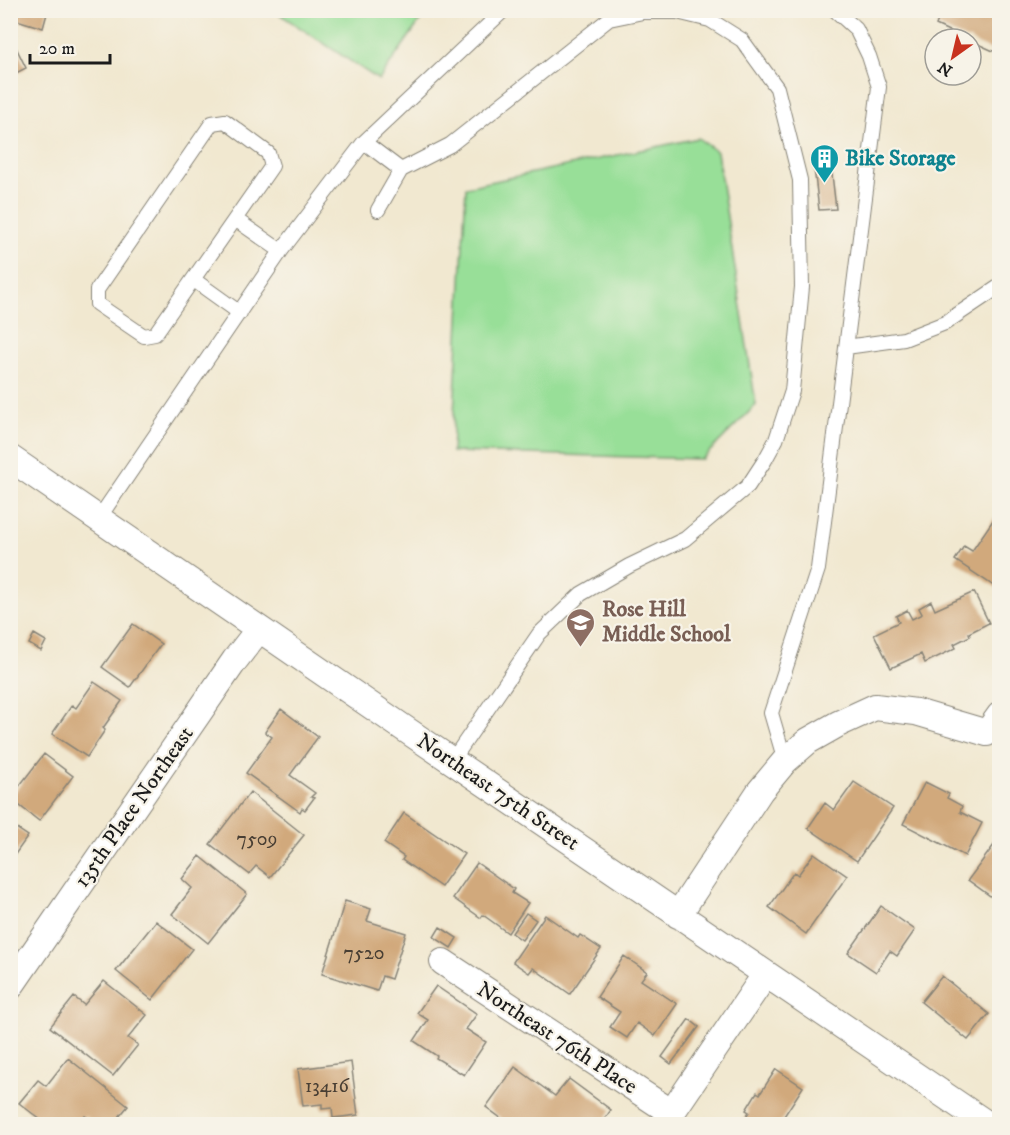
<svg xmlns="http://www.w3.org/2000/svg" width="1010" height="1135" font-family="'IM FELL DW Pica',serif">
  <rect width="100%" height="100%" fill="#f7f3e8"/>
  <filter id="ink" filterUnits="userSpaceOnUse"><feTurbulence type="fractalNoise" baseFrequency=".0167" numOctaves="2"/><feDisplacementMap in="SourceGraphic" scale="12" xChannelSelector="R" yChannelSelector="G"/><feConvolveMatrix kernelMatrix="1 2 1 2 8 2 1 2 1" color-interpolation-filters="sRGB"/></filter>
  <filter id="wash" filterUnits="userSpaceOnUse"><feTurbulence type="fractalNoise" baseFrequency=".008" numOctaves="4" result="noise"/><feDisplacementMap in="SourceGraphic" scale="24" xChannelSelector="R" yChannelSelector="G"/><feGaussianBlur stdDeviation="1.35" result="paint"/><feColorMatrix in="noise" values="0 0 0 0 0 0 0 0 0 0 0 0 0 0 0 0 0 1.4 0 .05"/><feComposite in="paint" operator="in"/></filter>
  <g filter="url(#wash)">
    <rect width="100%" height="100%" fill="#f1e8d0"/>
    <path fill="#98df98" stroke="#5a7e5a" stroke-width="1.5" d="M275,11H427L379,80Z
      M698,138L717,152L756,405L702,459L452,452L466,187Z"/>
    <g id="blocks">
      <path fill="#d1a97b" d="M10,10H48L43,28L10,18Z
        M942,10H1000V54L971,41V39H966L936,25Z
        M10,35L26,68L10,76Z
        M830,157L836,209L819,210L813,159Z
        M1000,510V590L955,560L964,546L972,551Z
        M974,592L989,623L969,633L970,636L954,644L956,648L925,663L921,654L891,668L874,634L899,622L896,616L907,610L912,619L922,614L919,608L931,601L935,610Z
        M133,624L161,644L130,687L102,667Z
        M34,634L46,641L41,651L29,644Z
        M94,682L122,701L103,728L105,730L87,757L52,734L72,705L76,708Z
        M281,709L318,737L290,775L315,793L311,797L314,798L305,810L302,808L300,812L246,773L272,737L265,732Z
        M44,754L73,776L39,821L10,798Z
        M854,782L893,808L857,861L808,828L825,803L834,810Z
        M925,782L949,794L947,798L962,806L960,812L982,823L965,856L903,824Z
        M250,792L304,835L270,877L256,866L249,874L210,844Z
        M404,813L464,854L441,887L402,860L404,857L384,843Z
        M10,824L28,836L11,860L14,862L10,867Z
        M997,841L1000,843V903L968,880Z
        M814,853L847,876L806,934L769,907L794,872L798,875Z
        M200,856L247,894L208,943L172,914L192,888L182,879Z
        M477,863L514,889L512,893L528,903L508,933L483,915L481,918L453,898Z
        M345,901L371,909L367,921L406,933L391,979L382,976L377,991L322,974Z
        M881,906L915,930L897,956L890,951L876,972L848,953Z
        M526,913L536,920L522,940L512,933Z
        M545,915L578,938L580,935L601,949L570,994L533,968L529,973L513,962Z
        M156,921L192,949L152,1000L116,971Z
        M440,927L457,938L451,948L434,937Z
        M624,956L647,972L641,980L677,1004L655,1036L637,1023L627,1038L610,1027L620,1012L597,997Z
        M942,976L989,1014L968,1040L921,1002Z
        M104,981L147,1015L128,1038L138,1045L113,1076L50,1027L74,997L84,1005Z
        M436,986L477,1014L466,1029L486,1042L464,1075L436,1058L437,1056L414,1041L428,1020L417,1013Z
        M689,1019L699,1027L671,1064L662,1057Z
        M68,1058L128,1106L113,1124H96L85,1116L78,1124H46L19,1103L38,1080L46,1086Z
        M351,1062L358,1115L333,1118L332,1108L322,1109V1104L303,1106L298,1069Z
        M515,1067L555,1096L569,1079L611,1110L601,1124H509L486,1107Z
        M776,1069L803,1087L779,1124H741L749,1112L746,1110L757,1092L760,1094Z"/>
    </g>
  </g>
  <g filter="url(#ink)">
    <use href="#blocks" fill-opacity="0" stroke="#868276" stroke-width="1.5"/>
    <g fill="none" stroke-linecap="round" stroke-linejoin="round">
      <defs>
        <path id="lane" d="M225,121L268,153L272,166L155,334L144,336L97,304V290L212,123Z
          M364,142L504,10
          M401,170L450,145L609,19L643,12H677L710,20L742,40L777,88L800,180L802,287L792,391L776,440L765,460L748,486L685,539L629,566L581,594L539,634L452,761
          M235,219L281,251
          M194,280L240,313
          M846,347L904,339L945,323L1000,286
          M99,518L281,251L364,142L401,170L378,210
          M785,761L771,713L818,569L879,87L869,56L856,29L835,10"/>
        <path id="street" d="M10,458L408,731L987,1124
          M678,915L760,791L785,761L808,741L838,724L875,707L916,712L987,733L1000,715
          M443,962L672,1113
          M10,987L235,660L259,629
          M664,1124L765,975"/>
      </defs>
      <use href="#lane" stroke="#868276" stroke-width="16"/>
      <use href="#street" stroke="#868276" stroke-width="28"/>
      <use href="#lane" stroke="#fff" stroke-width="14"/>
      <use href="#street" stroke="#fff" stroke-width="26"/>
    </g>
  </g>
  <defs>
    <symbol id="building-pin" viewBox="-11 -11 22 30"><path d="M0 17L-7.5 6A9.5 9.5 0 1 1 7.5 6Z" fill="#0f9aa8" stroke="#f7f3e8"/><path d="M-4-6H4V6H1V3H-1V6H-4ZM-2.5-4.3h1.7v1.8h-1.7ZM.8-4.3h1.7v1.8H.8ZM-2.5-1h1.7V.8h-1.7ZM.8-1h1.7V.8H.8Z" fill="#fff"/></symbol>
    <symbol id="school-pin" viewBox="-11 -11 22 30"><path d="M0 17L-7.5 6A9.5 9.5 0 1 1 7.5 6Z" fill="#8d6e63" stroke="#f7f3e8"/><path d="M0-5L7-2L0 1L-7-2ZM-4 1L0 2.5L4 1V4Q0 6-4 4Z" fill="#fff"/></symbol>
  </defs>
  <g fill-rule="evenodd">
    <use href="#building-pin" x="808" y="142" width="33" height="45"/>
    <use href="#school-pin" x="564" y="606" width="33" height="45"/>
  </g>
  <g text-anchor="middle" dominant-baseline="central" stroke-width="4.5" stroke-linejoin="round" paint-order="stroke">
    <g font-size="20" fill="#493f34">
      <text x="257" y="839">7509</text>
      <text x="364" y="953">7520</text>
      <text x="327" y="1086">13416</text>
    </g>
    <g font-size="22" font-weight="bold" fill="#0d838f" stroke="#f7f3e8" text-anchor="start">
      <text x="845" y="158">Bike Storage</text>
    </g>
    <g font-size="22" font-weight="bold" fill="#785e54" stroke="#f7f3e8" text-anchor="start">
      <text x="602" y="609">Rose Hill<tspan x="602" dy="25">Middle School</tspan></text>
    </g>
    <g font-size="22" fill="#1c1c1c" stroke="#f7f3e8">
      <text transform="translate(498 792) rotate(34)">Northeast 75th Street</text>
      <text transform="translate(134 807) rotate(-55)">135th Place Northeast</text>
      <text transform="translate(557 1038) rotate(33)">Northeast 76th Place</text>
    </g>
  </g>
  <rect width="1010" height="1135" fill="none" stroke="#f7f3e8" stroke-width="36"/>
  <g transform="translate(953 57) rotate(214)"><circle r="28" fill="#f7f3e8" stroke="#9f9d96" stroke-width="1.5"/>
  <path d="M0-4.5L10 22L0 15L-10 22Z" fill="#c8321e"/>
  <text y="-9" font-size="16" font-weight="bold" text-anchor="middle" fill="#1c1c1c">N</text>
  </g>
  <path d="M30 54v9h80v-9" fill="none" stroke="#1c1c1c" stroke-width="3"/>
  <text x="39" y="54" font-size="18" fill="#1c1c1c" stroke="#f7f3e8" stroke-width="4.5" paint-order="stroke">20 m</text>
</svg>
